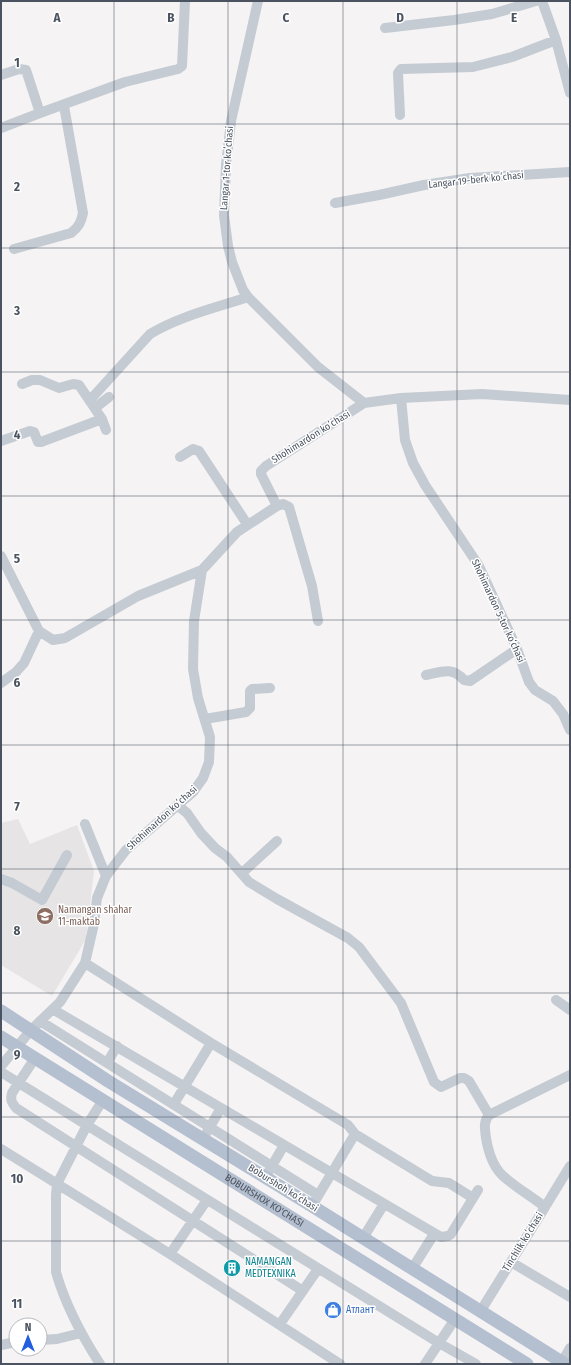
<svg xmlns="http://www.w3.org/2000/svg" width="571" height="1365" font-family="'Fira Sans Condensed',sans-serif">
  <rect width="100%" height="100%" fill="#f5f3f3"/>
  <path fill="#e6e4e5" d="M18,819L30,844L77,825L94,871L86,939L52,996L1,965V823Z"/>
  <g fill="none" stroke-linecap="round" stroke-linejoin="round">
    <path stroke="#c5cbd3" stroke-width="10" d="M258,1L231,121L226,165L224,215L228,246L232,262L243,290L248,297L318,367L364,403
      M542,1L556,40L570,93
      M385,28L454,20L492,14L536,1
      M1,75L19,69L26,70L40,113L125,82L178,69L182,66L185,1
      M400,115L398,73L401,69L473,67L512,57L556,40
      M1,128L40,113
      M335,203L379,195L424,185L470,178L570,172
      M14,249L71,233C79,227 81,222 83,213L64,106
      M22,384L32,380H40L59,388L73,384L79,385L102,419L106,430
      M401,398L405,440L413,463L425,485L479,566L517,649L529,682L535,690L553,701L563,714L570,730
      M90,400L150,334C180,316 215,308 248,297
      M95,408L109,397
      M1,441L30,431L34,432L38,442H41L102,419
      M180,457L193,449L199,451L247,524
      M277,506L283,504L289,507L312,586L318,621
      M1,556L39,631L53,640L65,638L138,596L202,570
      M426,675C441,672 452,666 464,680L470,681L517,649
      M1,683L16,672L24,663L39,631
      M205,719L246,712L250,708V691L252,689L270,688
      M177,805L187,813L201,833L215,848L227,857L249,882L277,899L348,938L359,947L401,1003L434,1082L441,1087L460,1078H464L469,1081L489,1115
      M85,824L106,876
      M242,873L277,841
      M1,879L12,883L42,900L67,855
      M85,963L211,1043L348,1125L355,1134L432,1181L449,1183L473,1198
      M556,1000L570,1010
      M54,1010L441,1237L448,1236L451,1234L478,1190
      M40,1021L318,1195
      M35,1058L12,1093C10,1100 12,1103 16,1108L303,1291
      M107,1063L117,1046
      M1,1066L31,1030L60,1002L85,963L94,924L97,898L106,876L126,850L193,792L203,778L209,762L210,737L198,698L193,669L194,621L202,570L237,532L277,506L261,474V471L266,466L364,403L401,398L482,394L570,400
      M1,1072L439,1343L476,1364
      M174,1104L211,1043
      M207,1132L221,1108
      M1,1149L170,1254L340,1364
      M269,1171L284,1145
      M315,1201L355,1134
      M545,1207L570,1166
      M363,1238L384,1204
      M170,1254L207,1200
      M511,1262L570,1297
      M412,1269L434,1234
      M480,1312L545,1207C531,1196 515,1187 502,1175C493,1166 488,1150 486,1138C485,1129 483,1122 489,1115L570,1075
      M280,1324L318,1269
      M40,1340L57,1339L81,1333
      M1,1345L16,1342
      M562,1362L570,1348
      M100,1364C82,1336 65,1304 56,1272V1195L57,1184L87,1125L103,1100
      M425,1364L455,1319"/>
    <g stroke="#b4bfd0" stroke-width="13">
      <path d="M1,1011L108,1081L312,1206L565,1364"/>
      <path id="s1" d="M1,1037L527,1364"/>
    </g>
  </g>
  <path fill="none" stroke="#4b5360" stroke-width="1" stroke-opacity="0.55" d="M114,1V1364M228,1V1364M343,1V1364M457,1V1364M1,124H570M1,248H570M1,372H570M1,496H570M1,620H570M1,745H570M1,869H570M1,993H570M1,1117H570M1,1241H570"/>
  <defs>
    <symbol id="school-disc" viewBox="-11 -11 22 22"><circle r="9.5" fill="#8d6e63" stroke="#fff"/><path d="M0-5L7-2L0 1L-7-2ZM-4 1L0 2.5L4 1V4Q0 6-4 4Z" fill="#fff"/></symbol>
    <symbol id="building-disc" viewBox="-11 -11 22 22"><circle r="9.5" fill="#0f9aa8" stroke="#fff"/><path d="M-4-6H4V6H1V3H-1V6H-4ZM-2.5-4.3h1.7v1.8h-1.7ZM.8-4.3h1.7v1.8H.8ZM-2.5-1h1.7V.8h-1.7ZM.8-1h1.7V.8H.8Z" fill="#fff"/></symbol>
    <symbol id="shop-disc" viewBox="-11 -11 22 22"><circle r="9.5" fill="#3f7fe0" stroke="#fff"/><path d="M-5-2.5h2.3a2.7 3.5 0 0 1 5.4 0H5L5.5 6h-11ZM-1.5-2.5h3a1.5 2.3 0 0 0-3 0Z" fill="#fff"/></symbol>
  </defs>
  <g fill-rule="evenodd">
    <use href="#school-disc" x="35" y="906" width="20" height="20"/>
    <use href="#building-disc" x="222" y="1258" width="20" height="20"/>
    <use href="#shop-disc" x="323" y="1300" width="20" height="20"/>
  </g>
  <g text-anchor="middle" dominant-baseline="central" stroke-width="3" stroke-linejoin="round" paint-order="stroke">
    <g font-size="10" fill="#4b5360" stroke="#fff">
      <text transform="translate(227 168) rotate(-86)">Langar 1-tor koʻchasi</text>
      <text transform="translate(476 180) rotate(-6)">Langar 19-berk koʻchasi</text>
      <text transform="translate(311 437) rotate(-32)">Shohimardon koʻchasi</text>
      <text transform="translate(498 611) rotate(65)">Shohimardon 5-tor koʻchasi</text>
      <text transform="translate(162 818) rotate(-42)">Shohimardon koʻchasi</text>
      <text transform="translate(283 1188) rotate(32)">Boburshoh koʻchasi</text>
      <text stroke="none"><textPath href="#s1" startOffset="310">BOBURSHOX KO'CHASI</textPath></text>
      <text transform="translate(523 1242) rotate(-58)">Tinchlik koʻchasi</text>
    </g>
    <g font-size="10" fill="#785e54" stroke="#fff" text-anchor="start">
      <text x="58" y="910">Namangan shahar<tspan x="58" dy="12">11-maktab</tspan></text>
    </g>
    <g font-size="10" fill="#0d838f" stroke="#fff" text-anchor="start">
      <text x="245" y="1262">NAMANGAN<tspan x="245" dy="12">MEDTEXNIKA</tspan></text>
    </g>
    <g font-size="10" fill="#366cbe" stroke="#fff" text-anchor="start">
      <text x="346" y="1310">Атлант</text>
    </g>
  </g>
  <g font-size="13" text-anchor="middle" font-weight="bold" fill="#4b5360" stroke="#fff" stroke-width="3" stroke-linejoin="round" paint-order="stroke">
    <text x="57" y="22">A</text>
    <text x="171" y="22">B</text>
    <text x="286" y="22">C</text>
    <text x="400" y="22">D</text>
    <text x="514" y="22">E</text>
    <text x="17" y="67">1</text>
    <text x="17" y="191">2</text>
    <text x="17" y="315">3</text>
    <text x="17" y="439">4</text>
    <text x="17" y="563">5</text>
    <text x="17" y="687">6</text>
    <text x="17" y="811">7</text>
    <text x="17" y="935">8</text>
    <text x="17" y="1059">9</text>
    <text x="17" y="1183">10</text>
    <text x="17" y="1308">11</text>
  </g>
  <rect width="571" height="1365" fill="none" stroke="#4b5360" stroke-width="4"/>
  <g transform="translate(28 1337)"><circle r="19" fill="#ffffff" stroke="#b7babf"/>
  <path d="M0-3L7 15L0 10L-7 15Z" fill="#235edf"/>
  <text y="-6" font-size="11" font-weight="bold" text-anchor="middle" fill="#4b5360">N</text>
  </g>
</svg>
